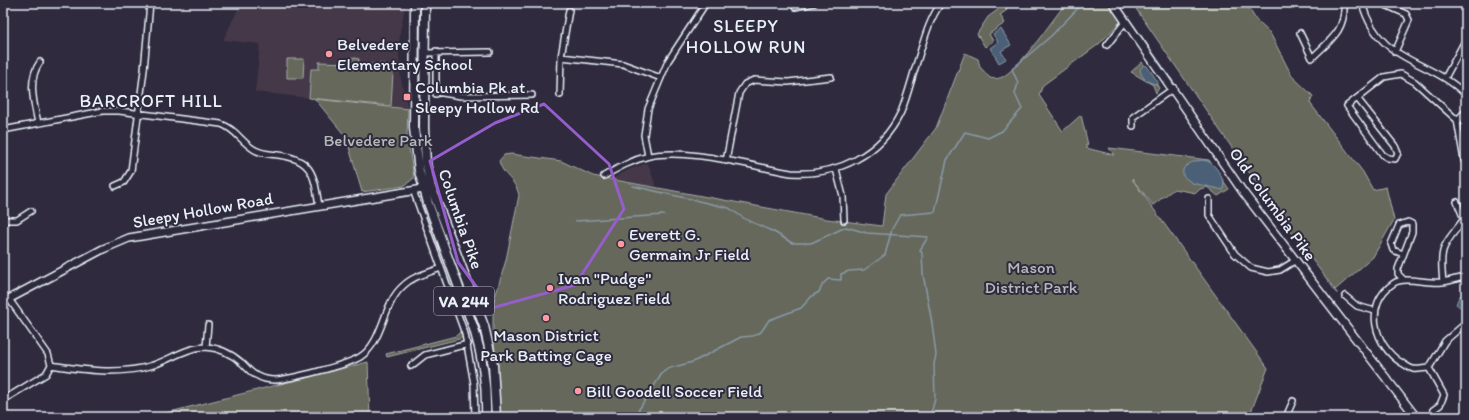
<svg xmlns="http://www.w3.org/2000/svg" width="1469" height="420" font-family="Itim,sans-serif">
  <rect width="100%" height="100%" fill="#2f2a3d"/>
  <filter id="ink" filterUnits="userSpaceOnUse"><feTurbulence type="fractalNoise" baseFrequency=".025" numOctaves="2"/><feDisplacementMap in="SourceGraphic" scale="8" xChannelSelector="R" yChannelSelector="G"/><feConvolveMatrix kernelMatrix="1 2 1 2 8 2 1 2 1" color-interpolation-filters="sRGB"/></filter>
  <g filter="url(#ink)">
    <path fill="#443949" d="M241,3H406L400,32L399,56L401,79L408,109L255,92L260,44L223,40Z
      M648,163L656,187L612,179L630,169Z"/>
    <path fill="#65685a" stroke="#a6aca9" d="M1007,3L1009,5L1006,7L1007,10L1000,15L1005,23L989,34L993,41L985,47L977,34L988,17Z
      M1066,3H1110L1122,20L1099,44L1043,85L1039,95L1062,130L1063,131L1081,115L1088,145H1086V148L1114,155L1109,148L1209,160L1229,189L1218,196L1207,187L1200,189L1196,193L1174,189L1153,205L1132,179L1268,368L1249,417H501L493,330V304L506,260L519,195C515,178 503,177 499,161L504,155L511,154L561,161L593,176L827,219L882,226L886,194L936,128L965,53L978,59L980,67L990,78C995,79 999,79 1004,76C1024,63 1050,23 1066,3Z
      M1132,3H1246L1256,20L1270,33L1292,76L1313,96L1310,103L1363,172L1373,190L1386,187L1394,220L1373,257L1335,290L1277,213Z
      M351,57L359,59V64H386L393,73L391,106L309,98L311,69H319V62L348,63L349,58Z
      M287,59H304L303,78H287Z
      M1142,62L1159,88L1156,93L1153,85L1131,72Z
      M315,99L408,109L407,136L414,178L404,186L362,192L346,137Z
      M461,328L463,338L387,357L386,354L456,336L460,332Z
      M368,362L370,417H150Z"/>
    <path fill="#4c6076" stroke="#8a9aaa" d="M1001,29L1011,45L1001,51L1006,59L999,63L990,48L998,42L993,34Z
      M1144,65L1147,66L1158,82L1157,84C1149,84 1140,77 1140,69Z
      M1203,160C1214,161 1220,173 1224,183L1223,190L1192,183L1183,176V169C1188,163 1194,161 1203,160Z
      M1462,295L1466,298L1463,305L1460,307L1456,304L1459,297Z"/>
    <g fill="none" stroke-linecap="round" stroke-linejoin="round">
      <path stroke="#8a9aaa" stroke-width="1.5" d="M1118,3L1176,86
        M633,186L729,208L745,219L774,232L792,243H811L846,227L867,233L928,237L920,250L922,253L923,274L932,323L936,355L934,364L935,399L930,417
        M576,221L664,215
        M1333,289L1337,293
        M634,417L663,372L670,368L693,362L741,337L753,336L761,332L769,320L801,308L812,296L819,292L823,284L828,279L841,280V274L849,271L864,270L885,255L892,229L900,215L935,212L947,160L965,132L988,138L1002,131L1022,109L1015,94L1018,83L1012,69L1051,36L1083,3"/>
      <defs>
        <path id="street" d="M1362,3C1379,65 1430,58 1466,95
          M1381,3L1406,14L1409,20L1395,52
          M795,7L814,3
          M1300,33L1312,58C1330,40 1346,31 1344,3
          M1107,45L1126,21
          M425,53L490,52
          M561,57L623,64L661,78
          M1445,78L1466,39
          M436,92L461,96L532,95
          M436,94V51
          M560,95L561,57L569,10
          M1357,98L1395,146L1398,153L1395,159L1388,158L1383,155L1347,106L1384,77L1401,74L1415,82L1457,120L1464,160H1466
          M1457,120L1466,111
          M1457,120L1466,119
          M38,123C34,103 27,80 40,62
          M1133,126V117L1174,88
          M3,130L103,111H119L221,124C236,129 241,142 255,150C262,154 270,154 278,155C313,159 314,175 319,206
          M648,156L644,135L648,109L668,61L706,3
          M726,161L739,93L745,84L754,80L788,82L831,77
          M836,169L843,196L844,220
          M604,176C618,168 632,160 649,156C689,148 750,166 791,173C837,176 881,155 901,112C908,95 912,77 918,59C924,40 929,20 941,3
          M115,186L124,182L131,171L144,70L150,3
          M413,190L465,334L474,384L475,417
          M1209,199V215L1235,254L1251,268L1268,272L1280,270L1296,260
          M3,220H17L31,211
          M1466,277C1458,278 1450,281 1442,282C1428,284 1405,276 1394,283C1362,304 1375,347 1402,363C1405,365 1410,368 1413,369C1418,370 1424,368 1429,368L1445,341L1466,323
          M1403,279L1398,274V269L1412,232V224L1408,222L1399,225L1391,244L1393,250L1403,254
          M1443,282C1439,246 1443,247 1464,219L1457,202
          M1345,296L1357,306L1375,311
          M206,347L208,325
          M51,365C83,370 118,375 150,366C168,361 186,347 206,347C220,348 232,354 242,363C247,367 251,374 258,376C263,379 269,380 275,380C291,379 347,365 360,357C384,342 382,304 403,286C413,276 428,273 441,268
          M411,366L425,355L468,344
          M1429,368L1444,395L1440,405L1433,410
          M3,400L46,374L51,365L48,354L9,299
          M1286,417L1293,401"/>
        <path id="secondary" d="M1113,3L1243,192L1416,417
          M3,302L103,249L129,238L423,189"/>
        <path id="primary" d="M415,3L414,128L419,171L428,203L474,329C483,358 487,387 486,417
          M425,3L424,128L426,163L431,187L484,326L493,365L496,417"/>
      </defs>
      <use href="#street" stroke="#e8f1f8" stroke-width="8"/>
      <use href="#secondary" stroke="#e8f1f8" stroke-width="10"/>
      <use href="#primary" stroke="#e8f1f8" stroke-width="11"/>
      <use href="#street" stroke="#2f2a3d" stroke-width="5"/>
      <use href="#secondary" stroke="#2f2a3d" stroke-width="7"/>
      <use href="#primary" stroke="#2f2a3d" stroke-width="8"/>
    </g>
  </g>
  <path fill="none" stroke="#965dcd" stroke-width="3" stroke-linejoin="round" d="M544,104L609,164L624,209L575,285L492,308L458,262L430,161L495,123Z"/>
  <g fill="#ff9aa2" stroke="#2f2a3d" stroke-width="1.5">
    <circle cx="329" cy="54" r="4"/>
    <rect x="403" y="93" width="8" height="8" rx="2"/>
    <circle cx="621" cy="244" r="4"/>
    <circle cx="550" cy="288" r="4"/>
    <circle cx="546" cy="318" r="4"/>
    <circle cx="578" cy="391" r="4"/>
  </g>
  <g text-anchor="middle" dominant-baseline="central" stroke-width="4" stroke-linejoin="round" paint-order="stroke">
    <rect fill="#2f2a3d" stroke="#b0b5c0" stroke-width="1" x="434" y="287" width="60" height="28" rx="3"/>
    <g font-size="16" font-weight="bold" fill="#e8f1f8">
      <text x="464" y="301">VA 244</text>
    </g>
    <g font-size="17" fill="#e8f1f8" stroke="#2f2a3d" text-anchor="start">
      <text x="337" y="44">Belvedere<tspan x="337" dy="20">Elementary School</tspan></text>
      <text x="415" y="87">Columbia Pk at<tspan x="415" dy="20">Sleepy Hollow Rd</tspan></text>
      <text x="629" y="234">Everett G.<tspan x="629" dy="20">Germain Jr Field</tspan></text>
      <text x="558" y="278">Ivan "Pudge"<tspan x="558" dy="20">Rodriguez Field</tspan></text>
      <text x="546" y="335" text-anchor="middle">Mason District<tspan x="546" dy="20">Park Batting Cage</tspan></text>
      <text x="586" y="391">Bill Goodell Soccer Field</text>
    </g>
    <g font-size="17" fill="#b4bab9" stroke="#2f2a3d">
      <text x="378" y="140">Belvedere Park</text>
      <text x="1031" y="267">Mason<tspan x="1031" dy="20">District Park</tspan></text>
    </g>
    <g font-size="17" fill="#e8f1f8" stroke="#2f2a3d">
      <text transform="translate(1273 204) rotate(54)">Old Columbia Pike</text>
      <text transform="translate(203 210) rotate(-10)">Sleepy Hollow Road</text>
      <text transform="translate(461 219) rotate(71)">Columbia Pike</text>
    </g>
    <g font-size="18" letter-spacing="1" fill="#e8f1f8" stroke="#2f2a3d">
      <text x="746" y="26">SLEEPY<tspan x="746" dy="21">HOLLOW RUN</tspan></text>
      <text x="151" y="101">BARCROFT HILL</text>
    </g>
  </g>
  <rect width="1469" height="420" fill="none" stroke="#2f2a3d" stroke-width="16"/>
  <rect x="8" y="8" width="1453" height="404" fill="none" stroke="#e8f1f8" stroke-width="1.5" filter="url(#ink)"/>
</svg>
